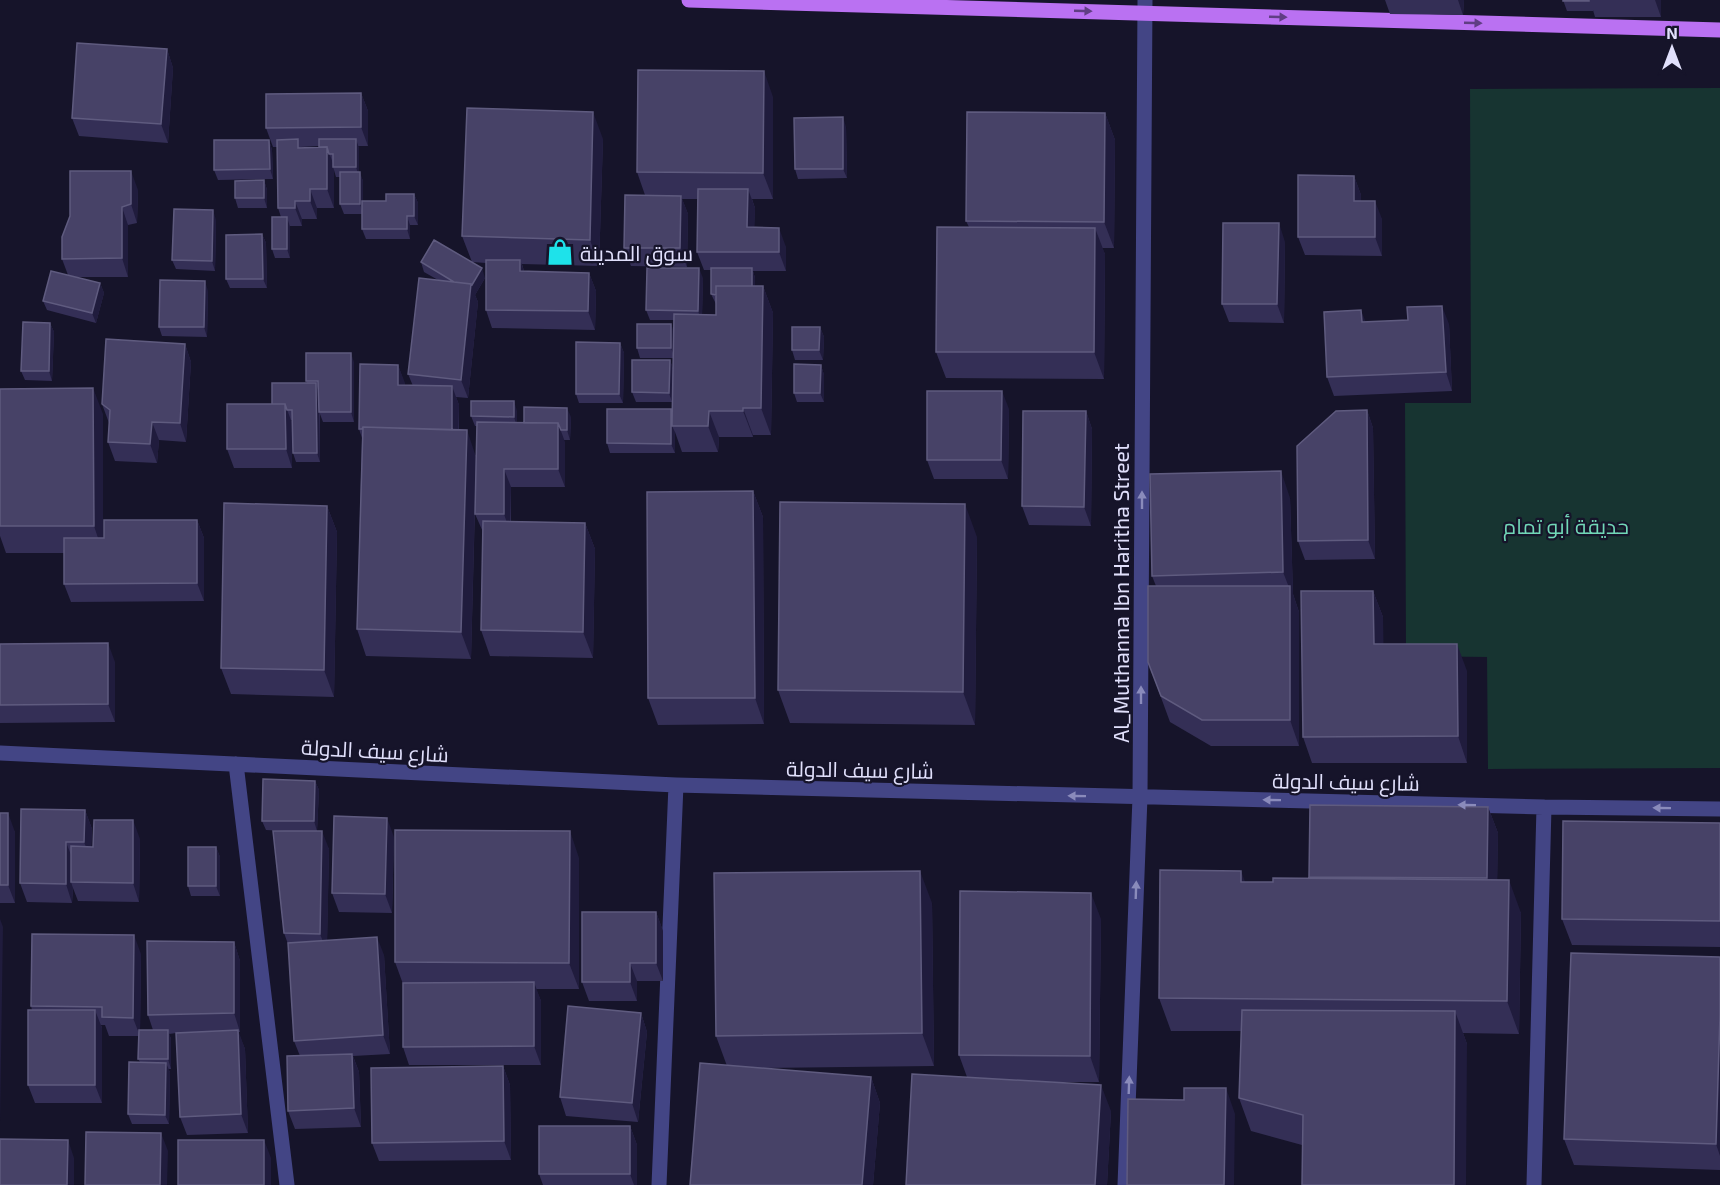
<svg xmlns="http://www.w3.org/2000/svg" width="1720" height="1185" font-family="'Exo 2',Cairo,sans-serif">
  <rect width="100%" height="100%" fill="#16142a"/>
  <path fill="#173431" d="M1720,88V768L1488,769L1487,657L1406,656L1405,403H1471L1470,89Z"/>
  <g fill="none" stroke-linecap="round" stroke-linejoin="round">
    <path stroke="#434585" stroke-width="15" d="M0,753L676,785L1544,807L1720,809
      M236,764L287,1185
      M659,1185L676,785
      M1125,1185L1140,797L1145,0
      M1534,1185L1544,807"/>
    <path stroke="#ba71f2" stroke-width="15" d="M689,0L1720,30"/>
  </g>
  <path fill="#342f56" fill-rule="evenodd" d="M1385,0H1464L1463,15L1390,14Z
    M1563,0H1661V17H1595L1593,10V11H1567Z
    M167,49L173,68L168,143L79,136L72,118Z
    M361,93L368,111V146H358L359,148V172L363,181V201H386L414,194L418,203V225H410V239H366L362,229V214H344L340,204V177H336L334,170V208H317V219H302V226H290V258H275L272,249L281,217L278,208L277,147H273L266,128ZM319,146V147L301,148L300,147Z
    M773,97V199H752L755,208L754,227L786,247V271H753L755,278V286H763L773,313L771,435H753V437H719L718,452H682L675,432V453H610L607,443L673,412V358H640L637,348L674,330V320H650L646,310L703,278L702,314L716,315V304L711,294V270H704L697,252L698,199H682L688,214L687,267L631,266L624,248L645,195L637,172Z
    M1105,113L1115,140L1114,248H1102L1105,254L1104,379L946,378L936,352L969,227L966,221Z
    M846,127L847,178L798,179L795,169Z
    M603,139L599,266L522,264L524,271L589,273L596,291L595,330L492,328L486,310V263L472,262L462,236Z
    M269,140L272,150L273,179L218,180L214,170Z
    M1354,176L1361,195V201L1382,219V256L1305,255L1298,237Z
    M264,180L267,190V208H238L235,198Z
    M138,190L137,223L128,225V277H76L100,283L104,293L96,323L47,310L43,301L68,275L62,259Z
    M216,220L215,271L176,269L172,260Z
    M262,234L266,243L267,288H230L226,279Z
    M1285,242L1284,323L1229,322L1222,304Z
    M421,262L485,278L475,295L478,302L468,398L456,397L459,405V430L476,456L477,426H475L471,416L517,411V423L571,417L570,440H564L565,487H511V521L585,523L595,549L593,658L490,656L481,630L483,532L475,514L476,469L471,659L366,656L357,629L362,438L359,429L398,365L405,385L413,386L408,374L438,280L424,272Z
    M208,291L207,337L162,336L159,327Z
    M1366,322L1449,324L1452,391L1334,396L1327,377Z
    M50,323L54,332L52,381L25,380L21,371Z
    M820,327L824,337L823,360H795L792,350Z
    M620,343L624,353L623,403H579L576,394Z
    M185,344L191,362L186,442L159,440L157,463L115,461L108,442L109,423L102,404Z
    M670,360L673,369L672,402H636L632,392Z
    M354,362V422H323L320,414V462H296L293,453L292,420H291L292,423V468H234L227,449L272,404L307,383L306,381Z
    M821,365L824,375V402H797L794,393Z
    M0,389L103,414V538L197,520L204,538V601L71,602L64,584V553H6L0,536Z
    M1009,409L1008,479H934L927,460Z
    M1367,410L1373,428L1375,559L1305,560L1298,541Z
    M1086,411L1092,429L1091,526L1029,525L1022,506Z
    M753,491L763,517L764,724L658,725L648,698Z
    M1290,498L1293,594L1299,612V746H1211L1170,722L1148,662L1156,586L1152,576Z
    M327,506L337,532L334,697L231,694L221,668Z
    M977,537L975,725L790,723L778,690Z
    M1373,591L1383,617V644L1467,671V763H1312L1303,737Z
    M0,644L115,662V722L0,723Z
    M315,781L319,790L317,831L329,849L327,940L384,955L390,1054L353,1056L359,1072L361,1127L295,1129L288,1111L300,1056L294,1041L288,944L284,933L285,831L266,830L262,821Z
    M1488,807L1498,833L1497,880L1521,913L1519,1034L1463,1033L1467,1044L1302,1145L1251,1131L1239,1098L1242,1031H1171L1159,998L1245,882H1273L1310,878L1309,877Z
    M85,810L92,829L91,847L140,839L139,902L78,901L73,888L72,903L27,902L20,883Z
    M0,813L15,832V903H0Z
    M1720,823V947L1572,945L1562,919Z
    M394,837L392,913L339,912L332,893Z
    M216,847L220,857V896H191L188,886Z
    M579,858V989H536L541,1001V1065H409L403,1047V984L395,962Z
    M932,903L934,1066L761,1068L871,1077L880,1103L873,1185H690L727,1066L716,1036Z
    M656,912L663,931V981H637V1001H589L582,982Z
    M1101,919L1099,1082H1050L1111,1111L1107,1185H906L967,1077L959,1055Z
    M234,942L240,961V1032H238L245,1049L248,1133L187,1135L180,1117L176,1033L169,1034L171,1039V1069H168L170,1072L169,1124H132L128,1114L140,1062L138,1059L139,1036H109L105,1025H101L102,1028V1103H35L28,1085L32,1010L31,1006L141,954L140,1030H153L148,1015Z
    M1720,957V1170L1574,1165L1564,1139Z
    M641,1013L647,1032L638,1122L566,1116L560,1097Z
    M503,1066L510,1085L511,1160L379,1161L372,1143Z
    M630,1126L637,1145V1185H543L539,1174Z"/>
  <path fill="#201c3d" d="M1458,0H1464L1463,15Z
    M1655,0H1661V17Z
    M167,49L173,68L168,143L161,124Z
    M764,71L773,97V199L763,173Z
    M361,93L368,111V146L361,127Z
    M593,112L603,139L599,266L590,240Z
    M1105,113L1115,140L1114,248L1104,222Z
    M843,117L846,127L847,178L843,169Z
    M356,139L359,148V177L356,167Z
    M269,140L272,150L273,179L270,169Z
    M327,147L334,166L333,167L334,170V208L327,189Z
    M131,171L138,190L137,223L131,204Z
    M360,172L363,181V214L360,204Z
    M1354,176L1361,195V219L1354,201Z
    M264,180L267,190V208L264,198Z
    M310,189L317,208V219L310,201Z
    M748,189L755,208L754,246L747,227Z
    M414,194L418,203V225L414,216Z
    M681,196L688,214L687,267L680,248Z
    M295,201L302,219V226L295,208Z
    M1375,201L1382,219V256L1375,237Z
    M122,207L128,225V277L122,258Z
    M213,210L216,220L215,271L212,261Z
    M407,216L410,225V239L407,229Z
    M287,217L290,227V258L287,249Z
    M1279,223L1285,242L1284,323L1277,304Z
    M779,228L786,247V271L779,252Z
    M1095,228L1105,254L1104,379L1094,352Z
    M262,234L266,243L267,288L263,279Z
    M520,260L527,279L520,271Z
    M482,268L485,278L475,295L478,302L468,398L461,380L471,284Z
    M699,268L703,278L702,321L698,311Z
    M752,268L755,278V305L752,295Z
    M589,273L596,291L595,330L588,311Z
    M205,281L208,291L207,337L204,327Z
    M100,283L104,293L96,323L92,313Z
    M763,286L773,313L771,435L761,408Z
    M1442,306L1449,324L1452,391L1446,372Z
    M1361,310L1368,328L1362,322Z
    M50,323L54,332L52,381L49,371Z
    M671,324L675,334V358L671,348Z
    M820,327L824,337L823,360L819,350Z
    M620,343L624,353L623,403L619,394Z
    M185,344L191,362L186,442L180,423Z
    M351,353L354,362V422L351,412Z
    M670,360L673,369L672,402L669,393Z
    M398,365L405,383V404L398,385Z
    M821,365L824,375V402L820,393Z
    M316,383L319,393L320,462L317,453Z
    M452,386L459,405L458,449L452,430Z
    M93,388L103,414V553L94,526Z
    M1002,391L1009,409L1008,479L1001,460Z
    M514,401L517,411V427L514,417Z
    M285,404L292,423V468L286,449Z
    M567,408L571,417L570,440L567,430Z
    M743,408L753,435V437L743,411Z
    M671,409L675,419L672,426L675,432V453L671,444Z
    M1367,410L1373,428L1375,559L1368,540Z
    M709,411L719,437L718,452L708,426Z
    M1086,411L1092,429L1091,526L1084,507Z
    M152,422L159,440L157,463L150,444Z
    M558,423L565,442V487L558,469Z
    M467,430L476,457L471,659L461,632Z
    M504,469L511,487L510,532L504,514Z
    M1281,471L1290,498L1293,594L1299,612V746L1290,720V590L1283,572Z
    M753,491L763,517L764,724L755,698Z
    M965,504L977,537L975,725L963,692Z
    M327,506L337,532L334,697L324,670Z
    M197,520L204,538V601L197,583Z
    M585,523L595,549L593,658L583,632Z
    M1373,591L1383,617L1384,671L1374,644Z
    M108,643L115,662V722L108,704Z
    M1457,644L1467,671V763L1458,736Z
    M315,781L319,790L317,831L314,821Z
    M1488,807L1498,833L1497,904L1487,878Z
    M85,810L92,829L91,860L84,842Z
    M8,813L15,832V903L8,885Z
    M387,818L394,837L392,913L385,894Z
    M133,820L140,839L139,902L133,883Z
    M322,831L329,849L327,952L320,934Z
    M570,831L579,858V989L569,963Z
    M66,842L73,860L71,882L73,888L72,903L66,884Z
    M216,847L220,857V896L216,886Z
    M920,871L932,903L934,1066L922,1033Z
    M1241,871L1253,903L1241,882Z
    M1509,880L1521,913L1519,1034L1507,1001Z
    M1091,893L1101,919L1099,1082L1090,1056Z
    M656,912L663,931V981L656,963Z
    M0,919L3,927L0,1122Z
    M134,935L141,954L140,1036L133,1018Z
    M377,937L384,955L390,1054L383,1035Z
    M234,942L240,961V1032L234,1013Z
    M630,963L637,981V1001L630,982Z
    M534,982L541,1001V1065L534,1046Z
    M95,1010L102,1028V1103L95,1085Z
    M1455,1011L1467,1044L1466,1185H1454Z
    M641,1013L647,1032L638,1122L632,1103Z
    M1720,1015V1156L1716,1144Z
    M168,1030L171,1039V1069L168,1059Z
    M238,1030L245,1049L248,1133L241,1114Z
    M352,1054L359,1072L361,1127L354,1108Z
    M166,1063L170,1072L169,1124L165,1115Z
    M503,1066L510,1085L511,1160L504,1141Z
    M871,1077L880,1103L873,1185H862Z
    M1101,1085L1111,1111L1107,1185H1095Z
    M1226,1088L1235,1114L1234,1185H1224Z
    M630,1126L637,1145V1185H634L630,1174Z
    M161,1133L168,1151L167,1185H160Z
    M68,1140L74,1158V1185H67Z
    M264,1140L271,1158V1185H264Z"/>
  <path fill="#474267" stroke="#5f5b7f" stroke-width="1.5" d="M1563,0H1589V1H1563Z
    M77,43L167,49L161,124L72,118Z
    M638,70L764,71L763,173L637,172Z
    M361,93V127L266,128V94Z
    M467,108L593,112L590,240L462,236Z
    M967,112L1105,113L1104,222L966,221Z
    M843,117V169H795L794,118Z
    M298,139V148L327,147V189H310V201H295V208H278L277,140Z
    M319,139H356V167H333V154H329L327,147H319Z
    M214,140H269L270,169L214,170Z
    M70,171H131V204L122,207V258L62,259V237L70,216Z
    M340,172H360V204H340Z
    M1298,175L1354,176V201H1375V237H1298Z
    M264,180V198H235V181Z
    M698,189H748L747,227L779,228V252H697Z
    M386,194H414V216H407V229H362V201H386Z
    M625,195L681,196L680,248H624Z
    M174,209L213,210L212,261L172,260Z
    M272,217H287V249H272Z
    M1223,223H1279L1277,304H1222Z
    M937,227L1095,228L1094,352H936Z
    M262,234L263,279H226V235Z
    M434,240L482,268L472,285L471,284L454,282L421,262Z
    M486,260H520V271L589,273L588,311L486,310Z
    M647,268H699L698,311L646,310Z
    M711,268H752V286H716V295L711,294Z
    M51,271L100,283L92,313L43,301Z
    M419,278L471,284L461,380L408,374Z
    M160,280L205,281L204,327H159Z
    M716,286H763L761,408H743V411H709L708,426H672L674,314L716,315Z
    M1442,306L1446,372L1327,377L1324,312L1361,310L1362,322L1408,320L1407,307Z
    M23,322L50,323L49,371H21Z
    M637,324H671V348H637Z
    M792,327H820L819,350H792Z
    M106,339L185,344L180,423L152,422L150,444L108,442L110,410L102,404Z
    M576,342L620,343L619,394H576Z
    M306,353H351V412H319L318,381H306Z
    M632,360H670L669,393L632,392Z
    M360,364L398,365V385L452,386V430L363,427L362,429H359Z
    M794,364L821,365L820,393H794Z
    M272,383H316L317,453H293L292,410H287L285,404H272Z
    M93,388L94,526H0V389Z
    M927,391H1002L1001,460H927Z
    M471,401H514V417L471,416Z
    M227,404H285L286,449H227Z
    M524,407L567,408V430H561L558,423H524Z
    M607,409H671V444L607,443Z
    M1367,410L1368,540L1298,541L1297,446L1336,411Z
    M1023,411H1086L1084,507L1022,506Z
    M477,422L558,423V469H504V514H475Z
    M363,427L467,430L461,632L357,629Z
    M1281,471L1283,572L1152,576L1150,474Z
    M753,491L755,698H648L647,492Z
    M780,502L965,504L963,692L778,690Z
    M224,503L327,506L324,670L221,668Z
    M104,520H197V583L64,584V538H104Z
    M483,521L585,523L583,632L481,630Z
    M1148,586H1290V720H1202L1161,696L1148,662Z
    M1301,591H1373L1374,644H1457L1458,736L1303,737Z
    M108,643V704L0,705V644Z
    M263,779L315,781L314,821H262Z
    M1310,805L1488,807L1487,878L1309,877Z
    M21,809L85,810L84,842H66V884L20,883Z
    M0,813H8V885H0Z
    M334,816L387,818L385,894L332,893Z
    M94,820H133V883L71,882V846L93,847Z
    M1563,821L1720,823V921L1562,919Z
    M395,830L570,831L569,963L395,962Z
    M273,831H322L320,934L284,933Z
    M188,847H216V886H188Z
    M1160,870L1241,871V882H1273V878L1509,880L1507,1001L1159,998Z
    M920,871L922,1033L716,1036L714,873Z
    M960,891L1091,893L1090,1056L959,1055Z
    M582,912H656V963H630V982H582Z
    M32,934L134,935L133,1018L102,1017V1007L31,1006Z
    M377,937L383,1035L294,1041L288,943Z
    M147,941L234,942V1013L148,1015Z
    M1571,953L1720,957V1015L1716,1144L1564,1139Z
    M534,982V1046L403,1047V983Z
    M568,1006L641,1013L632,1103L560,1097Z
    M28,1010H95V1085H28Z
    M1242,1010L1455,1011L1454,1185H1302L1303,1115L1239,1098Z
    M139,1030H168V1059H138Z
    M238,1030L241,1114L180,1117L176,1033Z
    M352,1054L354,1108L288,1111L287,1056Z
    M129,1062L166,1063L165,1115L128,1114Z
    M700,1063L871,1077L862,1185H690Z
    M503,1066L504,1141L372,1143L371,1068Z
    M912,1074L1101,1085L1095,1185H906Z
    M1184,1088H1226L1224,1185H1127L1128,1099L1184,1100Z
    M539,1126H630V1174H539Z
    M86,1132L161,1133L160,1185H85Z
    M0,1139L68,1140L67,1185H0Z
    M178,1140H264V1185H178Z"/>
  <defs><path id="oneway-solid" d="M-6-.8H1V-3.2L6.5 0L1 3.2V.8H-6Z" transform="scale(1.5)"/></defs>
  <g fill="#603e84">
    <use href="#oneway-solid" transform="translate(1083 11) rotate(2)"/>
    <use href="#oneway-solid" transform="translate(1278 17) rotate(2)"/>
    <use href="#oneway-solid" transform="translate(1473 23) rotate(2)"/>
  </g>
  <g fill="#8a8bbb">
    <use href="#oneway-solid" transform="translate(1142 500) rotate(-90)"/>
    <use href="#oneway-solid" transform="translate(1141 695) rotate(-90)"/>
    <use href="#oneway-solid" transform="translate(1077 796) rotate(-179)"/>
    <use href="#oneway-solid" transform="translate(1272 800) rotate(-179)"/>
    <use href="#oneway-solid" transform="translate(1467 805) rotate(-179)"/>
    <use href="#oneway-solid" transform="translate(1662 808) rotate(-179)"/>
    <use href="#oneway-solid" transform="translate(1136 890) rotate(-88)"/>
    <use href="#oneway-solid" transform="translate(1129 1085) rotate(-88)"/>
  </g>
  <defs>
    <symbol id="shop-bare" viewBox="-9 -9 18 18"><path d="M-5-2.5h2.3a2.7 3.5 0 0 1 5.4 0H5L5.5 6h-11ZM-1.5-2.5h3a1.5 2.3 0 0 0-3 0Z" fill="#1ee2ea" stroke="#16142a" stroke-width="2.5" paint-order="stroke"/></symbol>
  </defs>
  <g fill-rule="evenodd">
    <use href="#shop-bare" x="541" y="233" width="38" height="38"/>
  </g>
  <g text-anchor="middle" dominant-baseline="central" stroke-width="4.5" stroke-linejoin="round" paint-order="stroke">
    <g font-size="21" fill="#e1e0fc" stroke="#16142a" text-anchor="start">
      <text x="580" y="252">سوق المدينة</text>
    </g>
    <g font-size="21" fill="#71d7b7" stroke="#16142a">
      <text x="1566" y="525">حديقة أبو تمام</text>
    </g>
    <g font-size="21" fill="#e1e0fc" stroke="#16142a">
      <text transform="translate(1120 593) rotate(-90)">Al_Muthanna Ibn Haritha Street</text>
      <text transform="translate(375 750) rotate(3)">شارع سيف الدولة</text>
      <text transform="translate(860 769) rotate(1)">شارع سيف الدولة</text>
      <text transform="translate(1346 781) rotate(1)">شارع سيف الدولة</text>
    </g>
  </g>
  <g transform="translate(1672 48)" stroke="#16142a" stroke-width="4.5" paint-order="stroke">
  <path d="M0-4.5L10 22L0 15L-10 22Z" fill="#e1e0fc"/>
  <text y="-9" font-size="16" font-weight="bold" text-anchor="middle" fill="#e1e0fc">N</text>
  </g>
</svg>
